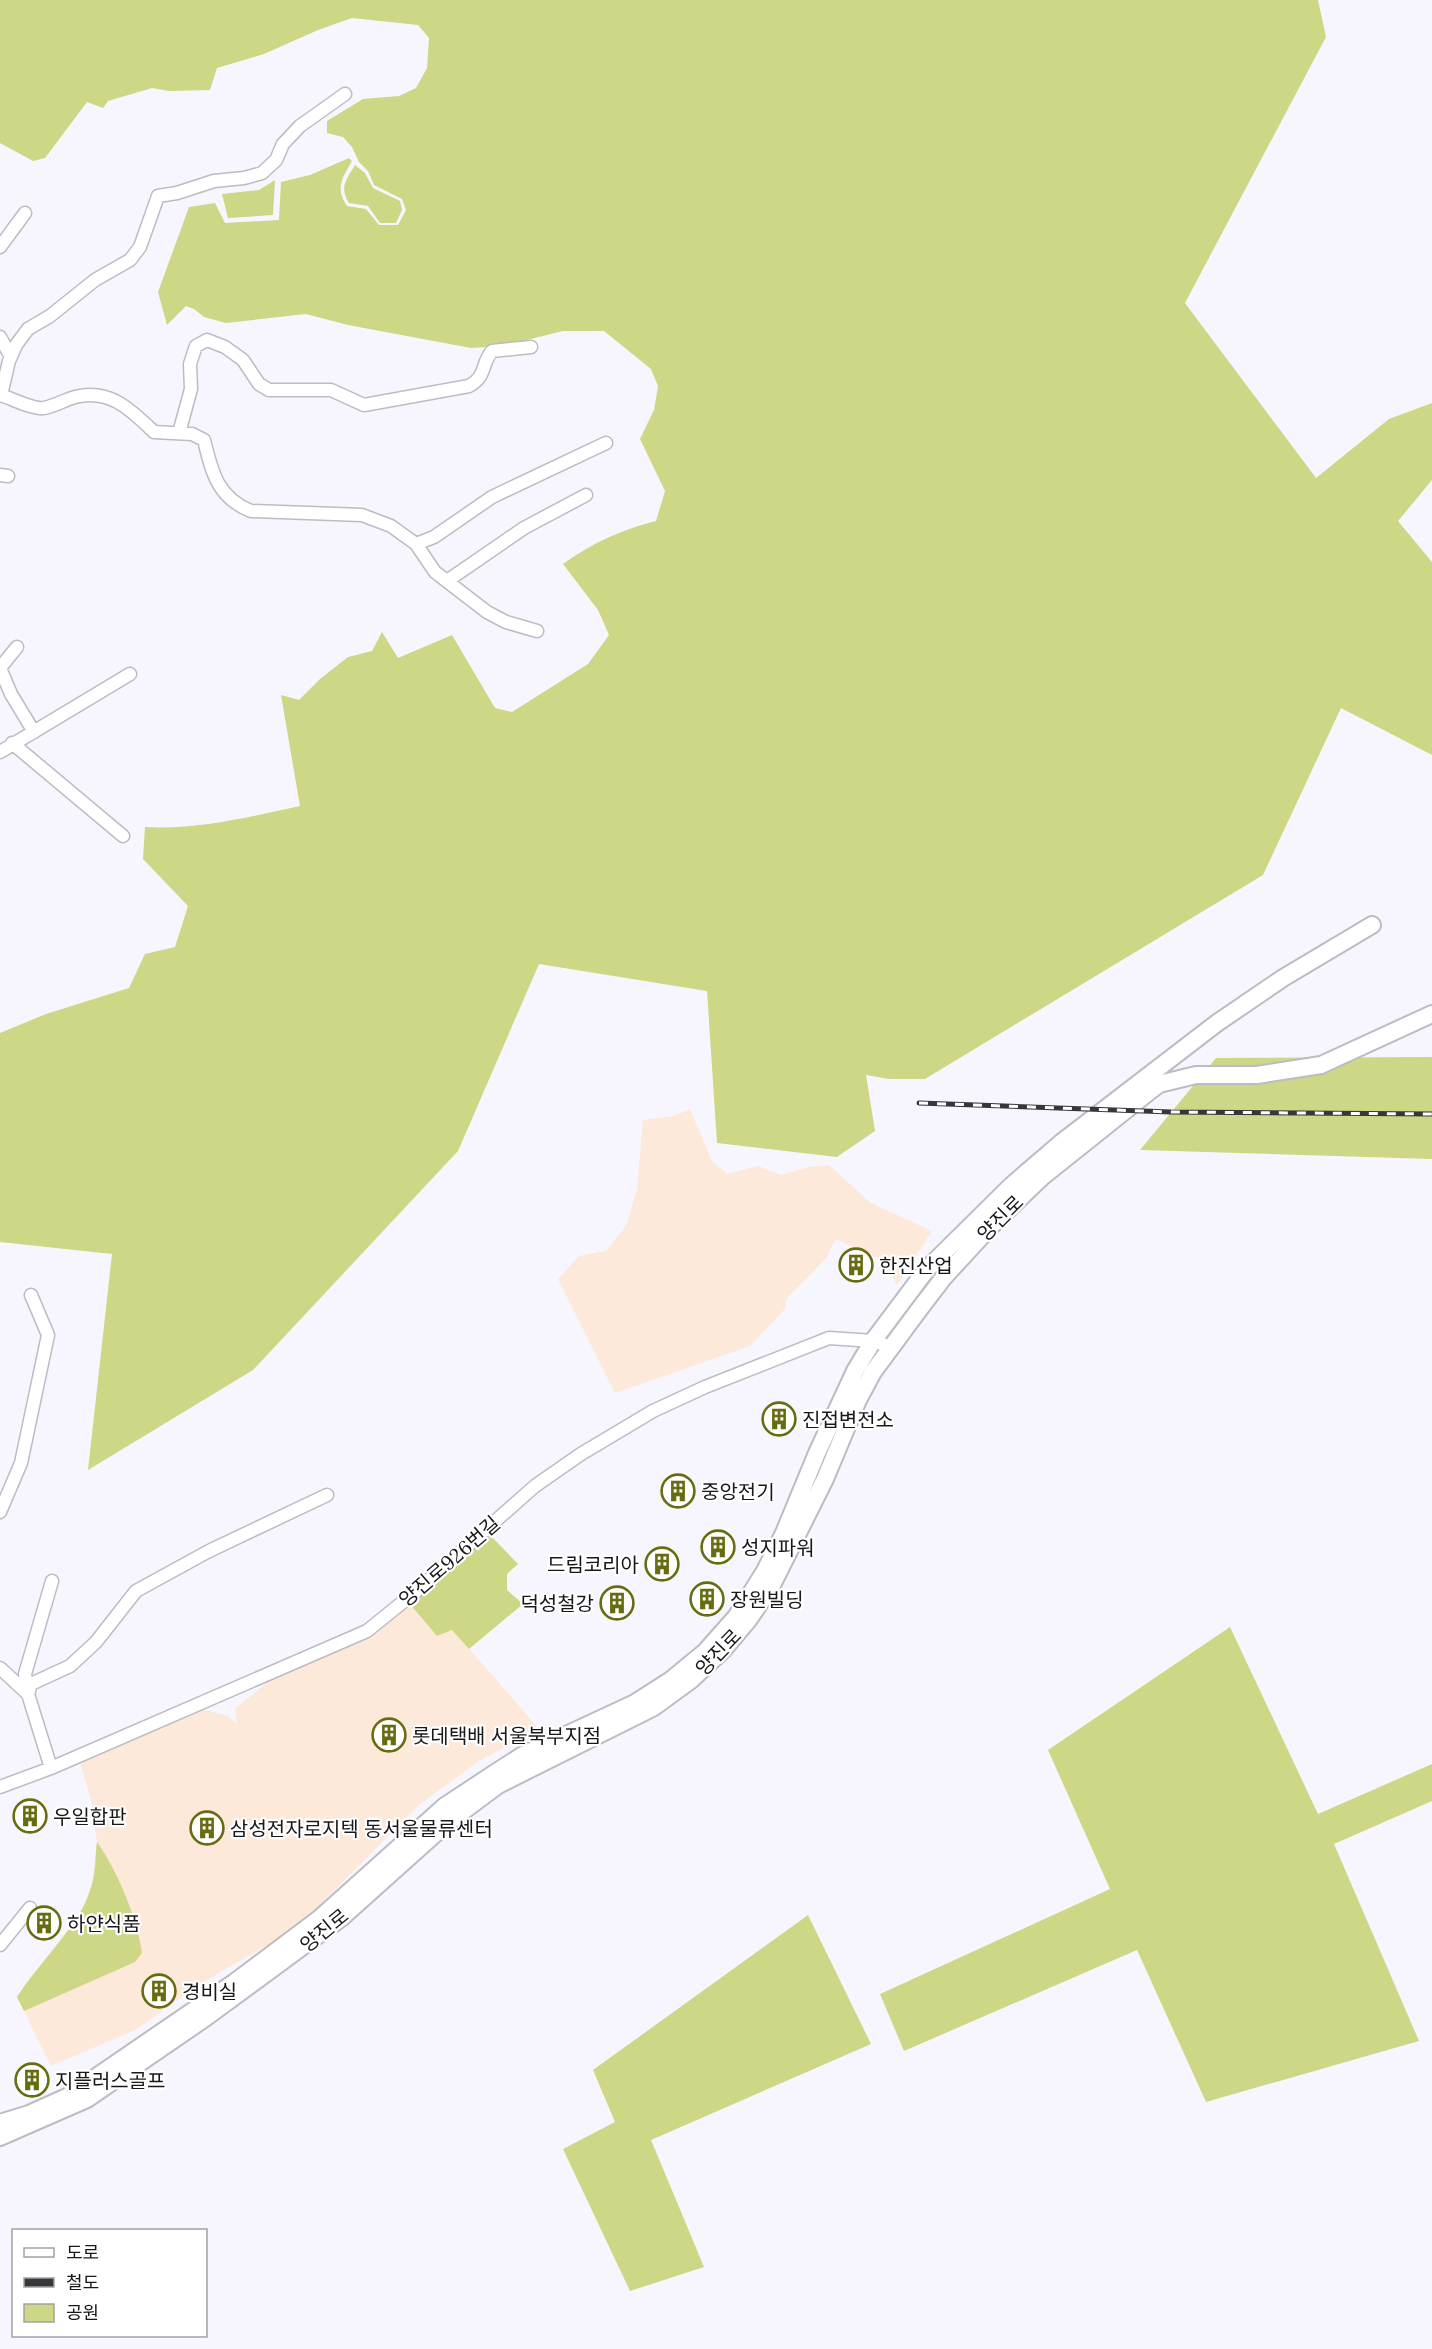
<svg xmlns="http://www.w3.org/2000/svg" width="1432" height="2349" font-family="Lora,'Noto Sans KR',serif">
  <rect width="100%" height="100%" fill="#f7f6fe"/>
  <path fill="#fce9d9" d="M690,1109L712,1161L727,1174L758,1166L781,1175L809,1167L829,1165L871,1203L932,1231L897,1285L884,1261L836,1239L827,1257L786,1299L785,1309L750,1346L615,1393L558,1279L579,1256L606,1251L627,1224L637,1189L643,1120L674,1116Z
    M409,1603L437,1636L452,1629L539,1729L479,1761L419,1805L296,1929L203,1982L135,2030L51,2066L17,1997L27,1982L82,1911L92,1884L97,1842L91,1800L80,1762L203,1709L228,1716L237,1724L235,1709L271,1679L319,1656L365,1640Z"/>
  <path fill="#cdd786" d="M0,0H1318L1326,37L1185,303L1316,478L1389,419L1432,403V480L1398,521L1432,562V755L1341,708L1263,875L925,1079H889L866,1075L875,1131L837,1157L717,1143L707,991L539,964L458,1151L253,1370L88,1470L112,1254L0,1242V1033L46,1014L129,988L145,954L175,947L188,906L143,859L145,827C198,830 249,817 300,806L281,695L299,700L320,679L348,657L372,651L382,632L398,658L452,635L495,708L512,712L588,664L609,635L598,610L563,564C592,543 621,530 656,521L665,491L640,439L654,410L658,386L651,369L604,331H563L502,346L471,348L348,325L306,314L226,323L204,317L194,309L186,306L167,325L158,292L189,207L215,203L225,223L279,220L281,182L310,175L349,158L352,161C342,179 335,187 347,206L366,209L379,225H398L406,210L402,199L374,185L368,171L359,162L352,147L343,137L327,133V121L363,99L399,96L416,88L427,68L429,38L418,25L352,18L318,30L264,54L217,68L210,90L169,91L152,88L108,101L103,108L87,102L45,158L33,161L0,143Z
    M355,165L365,173L373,188L400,201L402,210L396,223H380L368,206L349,203C339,186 346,181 355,165Z
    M275,180L273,215L228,218L222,194L259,190Z
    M1432,1057V1159L1140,1150L1216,1058Z
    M489,1534L518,1564L507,1574V1590L523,1604L469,1649L452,1630L437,1636L409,1603Z
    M1230,1627L1318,1814L1432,1764V1801L1334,1844L1419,2041L1206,2102L1137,1950L904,2051L880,1994L1110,1889L1048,1750Z
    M97,1842C117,1870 138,1920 142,1953L135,1962L24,2011L17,1997C39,1962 83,1923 92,1884C96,1871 95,1856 97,1842Z
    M808,1915L871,2044L651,2140L704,2267L630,2291L563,2149L615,2122L593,2070Z"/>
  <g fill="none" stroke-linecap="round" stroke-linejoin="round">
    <defs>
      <path id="street" d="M0,247L25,213
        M0,337L11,357
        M0,395C11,398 34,410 44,408C55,406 64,400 75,397C110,388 131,410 154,432L192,434L204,440C212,473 218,498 251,511L362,515L391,526L416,544L435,572L487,612L506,622L537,631
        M1,395L9,361L16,345L28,329L50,316L95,280L130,260L140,247L158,196L177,193L214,181L244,178L262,173L276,160L283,144L300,126L345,94
        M179,433L191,389L190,364L196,346L207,340L225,347L243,360L259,384L269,390H331L364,405L469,386C487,376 481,364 492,351L531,347
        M0,475L8,476
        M416,544L434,537L492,497L606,443
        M447,581L524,528L586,495
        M17,647L0,668L11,694L34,732
        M12,743L123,836
        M0,752L130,674
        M0,1512L21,1463L48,1335L31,1295
        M0,1668L28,1694
        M28,1693L25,1674L52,1581
        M51,1768L28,1694L31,1684L70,1666L96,1642L136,1591L209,1551L327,1495
        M0,1787L51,1768L367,1631L414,1593L535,1486L581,1454L653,1411L705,1387L829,1338L873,1341L891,1347
        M0,1945L30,1908"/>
      <path id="secondary" d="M0,2123L29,2114L67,2097L235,1982L319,1919L445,1806L495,1773L523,1755L635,1703L671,1680L705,1652L736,1617L765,1571L784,1533L817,1453L855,1371L873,1341L927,1269L1012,1185L1062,1142L1217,1023L1283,978L1372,925
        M0,2137L87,2099L205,2018L341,1918L447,1823L498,1785L654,1707L691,1680L723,1650L749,1619L771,1587L825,1479L858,1400L873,1372L918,1311L944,1277L991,1226L1042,1177L1151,1090L1159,1084L1196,1075H1257L1321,1065L1432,1014"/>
    </defs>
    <use href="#street" stroke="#bdbbc3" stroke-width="15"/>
    <use href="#secondary" stroke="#bdbbc3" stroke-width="20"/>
    <use href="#street" stroke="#fff" stroke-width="12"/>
    <use href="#secondary" stroke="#fff" stroke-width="16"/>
    <defs>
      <path id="rail" d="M919,1103L1171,1112L1432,1114"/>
    </defs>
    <use href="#rail" stroke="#37363a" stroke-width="5"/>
    <use href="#rail" stroke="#fff" stroke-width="3" stroke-dasharray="9" stroke-linecap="butt"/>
  </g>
  <defs>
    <symbol id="building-ring" viewBox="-11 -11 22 22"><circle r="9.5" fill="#fff" stroke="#676c11" stroke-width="1.5"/><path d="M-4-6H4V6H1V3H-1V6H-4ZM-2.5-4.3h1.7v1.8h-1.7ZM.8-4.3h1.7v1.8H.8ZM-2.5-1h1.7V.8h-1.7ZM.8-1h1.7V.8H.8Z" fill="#676c11"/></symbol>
  </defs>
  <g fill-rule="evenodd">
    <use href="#building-ring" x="837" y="1246" width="38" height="38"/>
    <use href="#building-ring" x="760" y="1400" width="38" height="38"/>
    <use href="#building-ring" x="659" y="1472" width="38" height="38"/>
    <use href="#building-ring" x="699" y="1528" width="38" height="38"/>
    <use href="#building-ring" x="643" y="1545" width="38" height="38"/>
    <use href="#building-ring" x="688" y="1580" width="38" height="38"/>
    <use href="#building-ring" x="598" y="1584" width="38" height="38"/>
    <use href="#building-ring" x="370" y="1716" width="38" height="38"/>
    <use href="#building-ring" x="11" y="1797" width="38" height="38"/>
    <use href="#building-ring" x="188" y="1809" width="38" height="38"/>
    <use href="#building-ring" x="25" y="1904" width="38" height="38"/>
    <use href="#building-ring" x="140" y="1972" width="38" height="38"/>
    <use href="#building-ring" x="13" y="2061" width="38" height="38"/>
  </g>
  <g text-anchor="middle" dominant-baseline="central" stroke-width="4.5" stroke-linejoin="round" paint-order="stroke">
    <g font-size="20" fill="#18171a" stroke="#fff">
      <text transform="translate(1000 1218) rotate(-45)">양진로</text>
      <text transform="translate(449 1561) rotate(-41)">양진로926번길</text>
      <text transform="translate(718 1652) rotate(-46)">양진로</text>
      <text transform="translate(324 1930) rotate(-39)">양진로</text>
    </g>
    <g font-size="20" fill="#18171a" stroke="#fff" text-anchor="start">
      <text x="879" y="1265">한진산업</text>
      <text x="802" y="1419">진접변전소</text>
      <text x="701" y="1491">중앙전기</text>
      <text x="741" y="1547">성지파워</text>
      <text x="639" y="1564" text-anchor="end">드림코리아</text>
      <text x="730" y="1599">장원빌딩</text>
      <text x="594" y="1603" text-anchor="end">덕성철강</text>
      <text x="412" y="1735">롯데택배 서울북부지점</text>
      <text x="53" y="1816">우일합판</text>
      <text x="230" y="1828">삼성전자로지텍 동서울물류센터</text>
      <text x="67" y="1923">하얀식품</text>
      <text x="182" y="1991">경비실</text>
      <text x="55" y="2080">지플러스골프</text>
    </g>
  </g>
  <rect x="12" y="2229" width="195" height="108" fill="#ffffff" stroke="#a3a2a3" stroke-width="1.5"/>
  <rect x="24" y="2248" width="30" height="9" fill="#ffffff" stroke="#a3a2a3" stroke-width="1.5"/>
  <text x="66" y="2259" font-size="18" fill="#18171a">도로</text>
  <rect x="24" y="2278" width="30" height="9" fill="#37363a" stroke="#a3a2a3" stroke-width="1.5"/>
  <text x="66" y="2289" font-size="18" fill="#18171a">철도</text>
  <rect x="24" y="2304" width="30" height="18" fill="#cdd786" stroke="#a3a2a3" stroke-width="1.5"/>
  <text x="66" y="2319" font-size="18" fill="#18171a">공원</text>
</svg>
